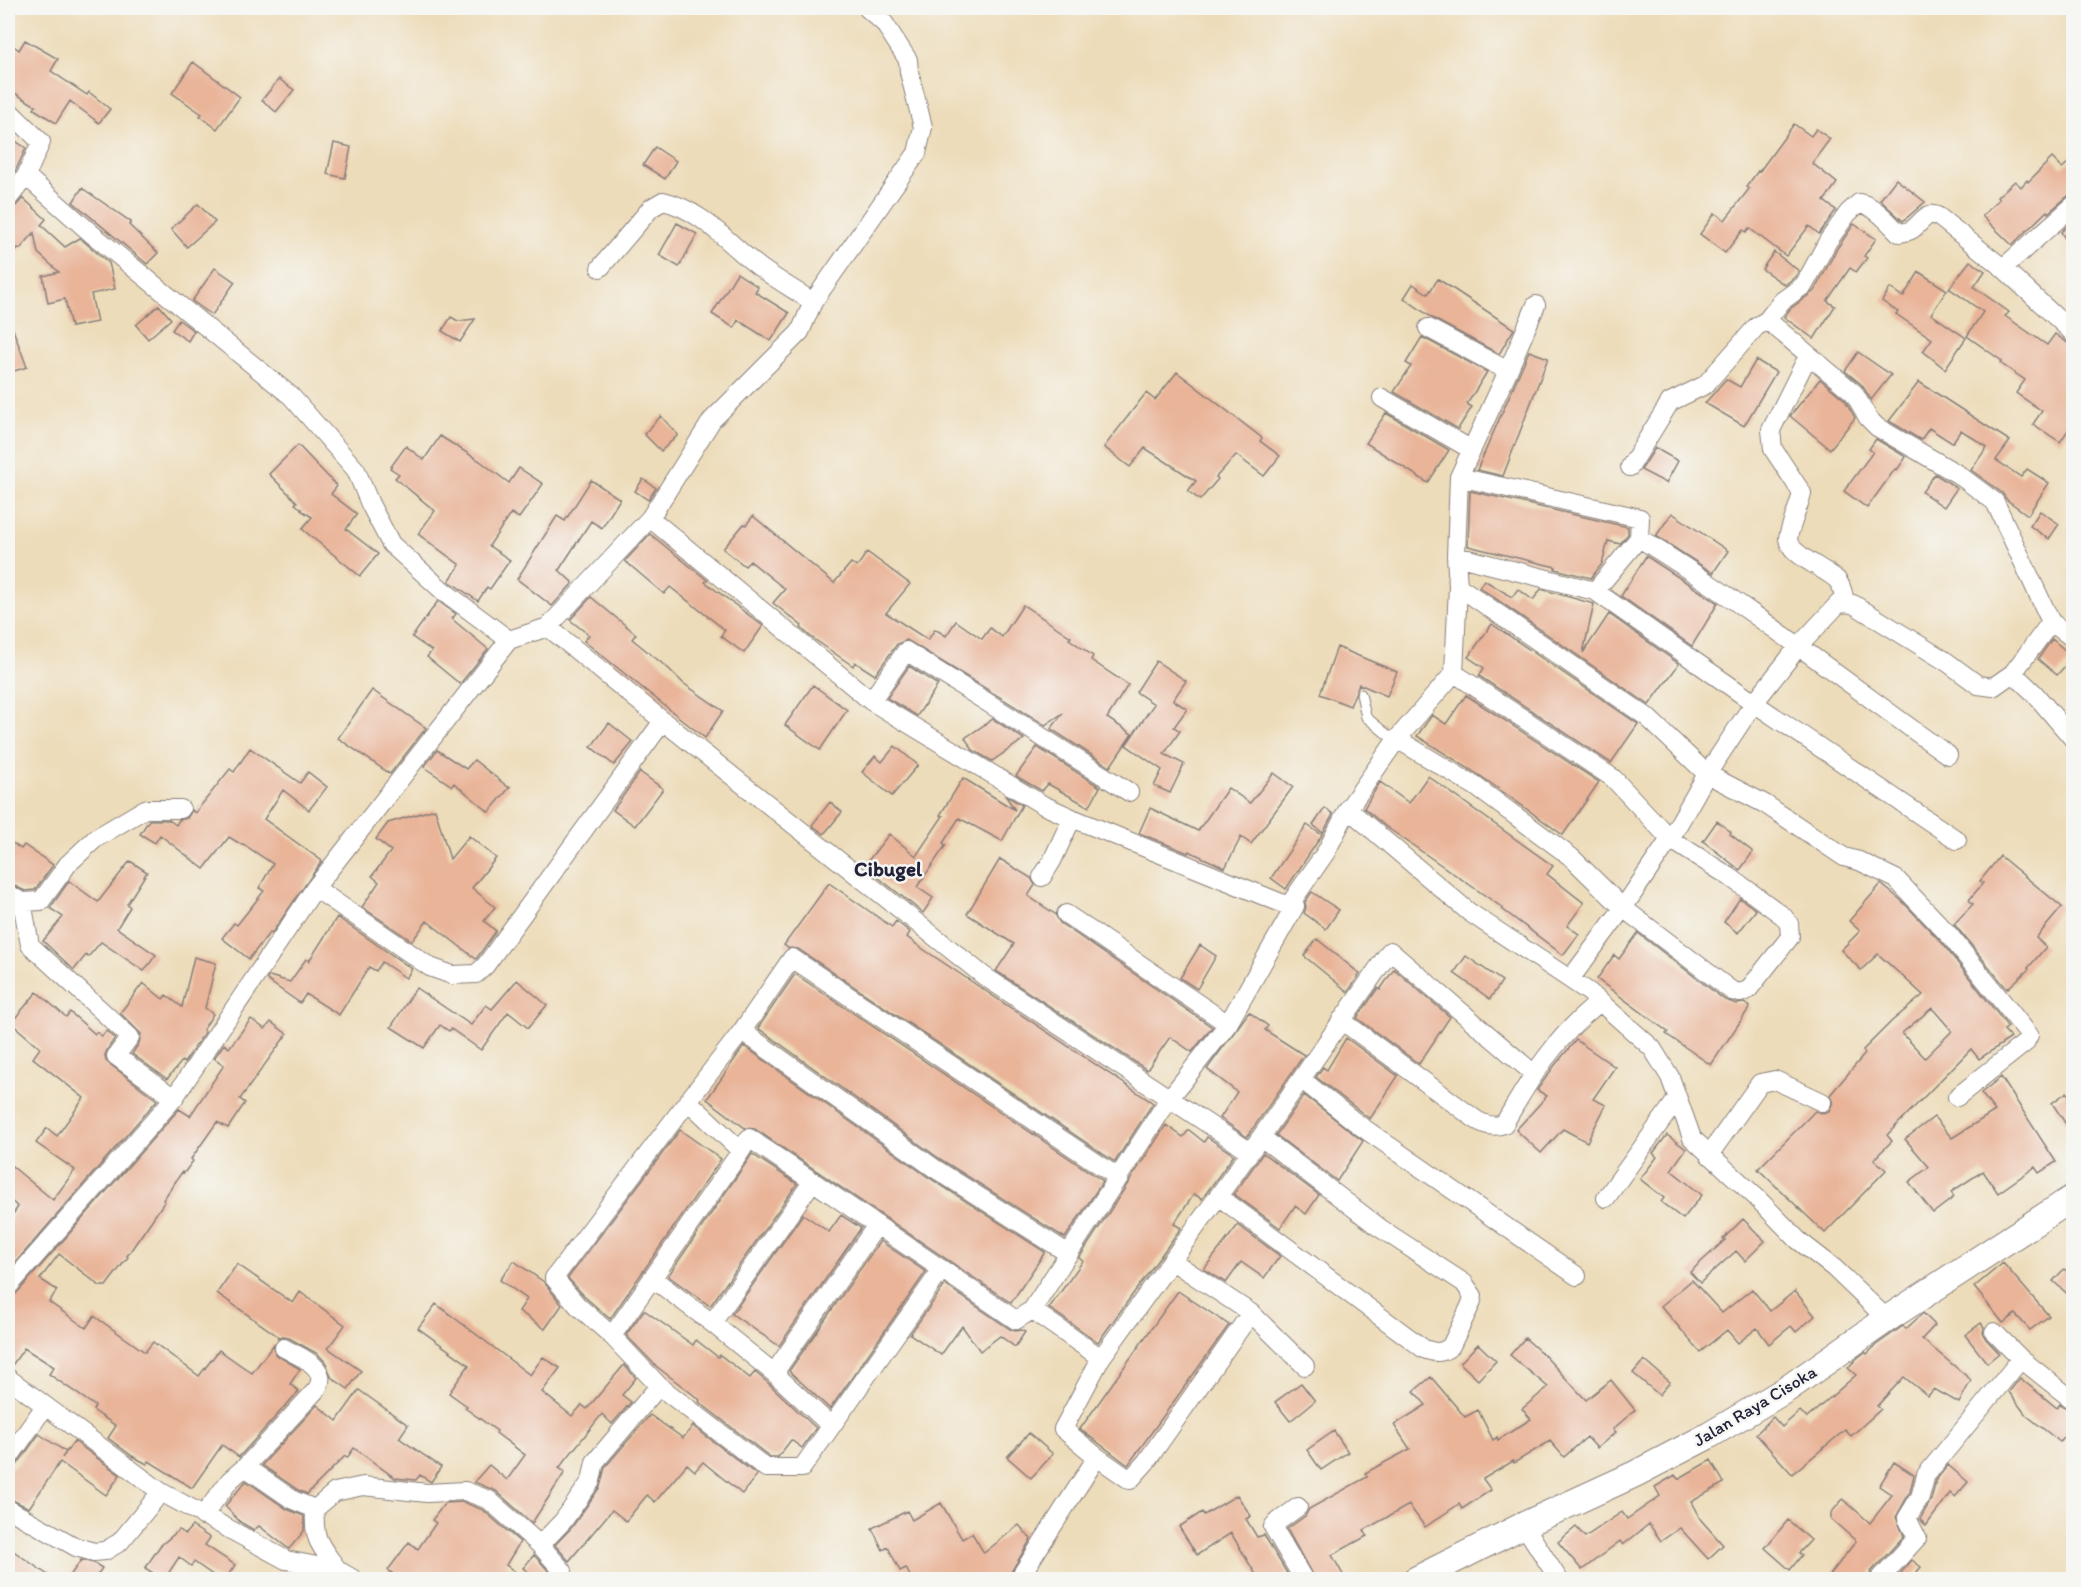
<svg xmlns="http://www.w3.org/2000/svg" width="2081" height="1587" font-family="Itim,sans-serif">
  <rect width="100%" height="100%" fill="#f6f6f2"/>
  <filter id="ink" filterUnits="userSpaceOnUse"><feTurbulence type="fractalNoise" baseFrequency=".0167" numOctaves="2"/><feDisplacementMap in="SourceGraphic" scale="12" xChannelSelector="R" yChannelSelector="G"/><feConvolveMatrix kernelMatrix="1 2 1 2 8 2 1 2 1" color-interpolation-filters="sRGB"/></filter>
  <filter id="wash" filterUnits="userSpaceOnUse"><feTurbulence type="fractalNoise" baseFrequency=".008" numOctaves="4" result="noise"/><feDisplacementMap in="SourceGraphic" scale="24" xChannelSelector="R" yChannelSelector="G"/><feGaussianBlur stdDeviation="1.35" result="paint"/><feColorMatrix in="noise" values="0 0 0 0 0 0 0 0 0 0 0 0 0 0 0 0 0 1.4 0 .05"/><feComposite in="paint" operator="in"/></filter>
  <g filter="url(#wash)">
    <rect width="100%" height="100%" fill="#eddcb9"/>
    <g id="blocks">
      <path fill="#e9b498" fill-rule="evenodd" d="M25,40L58,59L51,71L87,95L89,92L110,109L99,123L70,101L56,123L34,109L36,106L8,89V42L19,50Z
        M193,62L240,97L217,129L200,116L202,114L172,93Z
        M279,79L294,90L276,112L262,100Z
        M1794,124L1811,136L1816,129L1830,139L1812,163L1837,183L1824,201L1836,210L1819,234L1809,226L1786,256L1749,228L1746,232L1743,230L1725,253L1700,234L1715,213L1725,220L1749,189L1746,187L1758,171L1759,172Z
        M8,136L26,148L16,170L8,181Z
        M334,143L351,147L345,178L327,174Z
        M655,147L676,161L665,179L643,165Z
        M2052,158L2062,168L2073,159V194L2067,197L2048,213L2047,211L2012,245L1982,216L1999,199L1997,197L2015,181L2021,187L2027,180L2028,182Z
        M1896,179L1925,202L1903,221L1880,200Z
        M82,188L131,222L129,225L158,253L147,264L73,202Z
        M23,198L46,219L41,225L65,247L80,238L109,263L115,289L91,294L97,322L71,327L65,299L48,303L43,276L59,272L38,253L34,233L20,249L18,248L8,259V210L16,206Z
        M198,204L215,222L187,247L171,229Z
        M2073,220V251L2061,232Z
        M677,223L697,234L679,267L659,255Z
        M1854,224L1876,239L1864,256L1867,258L1856,272L1850,268L1827,301L1835,306L1814,339L1784,317L1790,309L1814,291L1838,247Z
        M1774,252L1799,271L1795,277L1785,285L1762,269Z
        M1970,261L1985,271L1974,287L2009,312L2005,316L2047,345L2055,334L2073,347V423L2060,442L2033,424L2042,411L2016,393L2025,380L2000,363L2002,361L1967,336L1983,312L1949,288Z
        M215,268L235,282L212,315L192,301Z
        M1919,272L1947,290L1931,314L1966,338L1945,369L1923,351L1932,339L1896,314L1898,312L1882,301L1890,288L1903,297Z
        M737,273L758,287L755,292L789,313L771,341L738,320L734,328L712,314Z
        M1438,279L1514,329L1499,354L1434,319L1404,298L1413,284L1428,294Z
        M159,305L171,319L148,339L136,325Z
        M451,317L458,321L475,319L460,342L442,331Z
        M9,319L27,367L8,373V320Z
        M179,320L194,331L188,341L172,330Z
        M1422,337L1487,372L1467,404L1472,407L1458,429L1394,392L1411,366L1406,363Z
        M1529,351L1548,358L1503,476L1477,470Z
        M1858,352L1891,375L1871,400L1862,385L1845,371Z
        M1756,360L1776,372L1744,426L1705,403L1726,379L1740,387Z
        M1177,372L1262,438L1260,441L1280,456L1264,476L1236,455L1216,477L1218,479L1200,500L1188,491L1196,481L1145,448L1130,467L1104,447L1146,393L1155,400Z
        M1820,379L1845,400L1855,418L1830,449L1790,416Z
        M1919,382L2010,441L1996,460L2021,477L2027,469L2049,483L2028,515L2007,500L2002,493L1971,470L1987,447L1961,430L1952,443L1929,428L1921,440L1889,421Z
        M1386,413L1449,450L1428,483L1366,443Z
        M661,416L678,435L661,451L644,434Z
        M440,436L480,461L509,483L519,468L543,484L519,518L511,513L489,546L510,560L490,589L487,587L478,601L449,581L460,565L418,534L435,511L395,478L399,474L390,468L406,446L424,460Z
        M1876,439L1906,457L1897,470L1895,469L1867,508L1844,491L1873,452L1869,449Z
        M298,445L337,486L331,494L357,514L346,529L378,554L360,576L302,529L312,517L301,510L302,509L295,504L297,502L269,474Z
        M1655,448L1678,461L1666,483L1641,470Z
        M1935,474L1957,488L1944,507L1922,492Z
        M643,479L656,488L648,500L635,491Z
        M591,480L620,499L602,528L591,521L559,570L573,583L552,606L517,579L557,516L565,521Z
        M1470,491L1628,527V534L1620,544L1608,541L1602,564L1591,578L1555,569L1556,567L1480,549L1468,546Z
        M2040,511L2059,524L2049,539L2030,526Z
        M1672,513L1728,551L1713,573L1656,536Z
        M753,516L834,583L851,563L857,567L867,552L910,584L886,613L928,640L935,629L946,636L956,621L982,639L990,628L1002,637L1023,605L1071,637L1069,639L1093,656L1091,660L1128,685L1107,718L1132,734L1110,767L1051,729L1063,713L1045,725L907,640L897,644L875,675L855,662L853,666L811,637L801,628L802,626L773,603L785,589L750,561L745,566L723,549L744,524L746,525Z
        M650,534L707,580L705,582L763,626L744,653L721,636L725,630L670,587L664,594L625,561Z
        M1646,556L1718,603L1692,646L1621,596Z
        M1484,580L1512,597L1518,589L1533,600L1541,589L1594,604L1583,653L1609,614L1679,664L1649,705L1479,587Z
        M591,597L636,634L632,639L669,669L683,683L723,711L705,738L584,641L589,635L570,620Z
        M438,601L456,614L452,619L488,649L460,684L427,657L432,651L412,637Z
        M1492,624L1638,724L1611,763L1479,676L1484,668L1468,657Z
        M2052,639L2073,657L2057,675L2038,659Z
        M1337,647L1397,672L1387,696L1359,684L1350,706L1320,694Z
        M1156,661L1186,681L1173,700L1187,709L1174,727L1180,731L1164,754L1184,764L1170,793L1154,786L1162,770L1126,745L1154,704L1136,692Z
        M909,666L938,685L917,716L887,698Z
        M813,685L847,710L820,750L785,725Z
        M372,690L426,728L390,774L338,738Z
        M1466,695L1599,782L1563,835L1482,777L1417,736L1432,715L1446,724Z
        M993,719L1024,739L992,761L973,750L965,738Z
        M609,723L633,742L614,765L591,747Z
        M895,746L918,765L892,796L862,772L875,756L882,762Z
        M1037,747L1100,787L1089,807L1048,784L1042,791L1016,776Z
        M250,748L300,783L308,772L327,787L309,810L283,790L264,819L322,861L272,933L270,932L249,959L222,938L234,923L237,925L264,891L259,888L273,864L243,844L242,845L229,837L204,869L160,835L155,843L140,834L149,820H169L176,825L179,820L187,818L192,810L195,813L230,769L234,772Z
        M437,750L466,769L474,760L508,787H510L489,812L454,783L452,786L424,767Z
        M640,772L663,789L635,826L613,810Z
        M1274,773L1293,787L1251,844L1241,837L1225,868L1189,851L1188,853L1139,833L1150,808L1198,831L1228,788L1250,803Z
        M1428,776L1553,866L1547,874L1584,903L1567,926L1579,934L1563,955L1502,909L1503,908L1385,826L1364,808L1380,782L1409,803Z
        M963,778L1015,810L1005,795L1022,805L1002,841L959,818L943,843L946,845L917,887L933,898L923,913L864,866L889,834L916,856L943,816L940,815Z
        M830,802L842,812L824,834L812,825Z
        M1325,808L1333,814L1323,833L1313,825Z
        M435,809L450,859L469,836L496,858L472,888L495,907L484,921L496,931L476,959L427,921L412,941L362,907L379,882L372,876L391,851L376,839L388,823Z
        M1717,821L1731,832L1730,834L1753,852L1740,870L1703,841Z
        M1307,825L1322,835L1286,889L1271,878Z
        M8,840L21,849L24,845L53,865L35,890L25,891L8,883Z
        M2000,856L2062,907L2036,938L2046,947L2028,968L2029,969L2007,989L1954,924L1973,904L1969,900L1983,883L1980,881Z
        M1000,859L1031,878L1035,885L1028,896L1055,914L1060,923L1212,1027L1192,1052L1170,1037L1147,1070L996,971L1014,944L967,914Z
        M130,861L147,872L127,904L130,907L117,928L156,955L144,971L101,942L88,957L86,955L74,970L43,941L63,917L50,908L69,881L98,902Z
        M829,883L892,927L896,921L910,932L907,937L920,947L1153,1103L1115,1162L798,949L788,948L784,945Z
        M1881,884L1902,901L1942,943L2008,1027L2004,1030L2011,1038L1979,1059L1971,1049L1887,1135L1892,1141L1874,1159L1886,1170L1825,1233L1758,1169L1815,1111L1822,1113L1829,1111L1833,1102L1830,1095L1865,1054L1863,1050L1892,1021L1923,995L1878,954L1861,970L1841,950L1860,931L1849,921ZM1932,1008L1952,1031L1925,1058L1902,1033Z
        M1312,892L1339,910L1326,929L1304,913L1306,907L1305,902Z
        M1740,898L1756,910L1738,933L1724,922Z
        M337,917L412,969L406,978L382,962L376,971L369,967L339,1015L306,994L300,1003L267,980L269,976L290,982L306,959L309,961Z
        M1638,933L1725,1000L1737,1004L1744,1003L1750,1007L1711,1065L1666,1034L1668,1032L1597,979L1614,955L1619,959Z
        M1317,939L1360,974L1348,992L1304,956Z
        M1200,945L1216,956L1197,989L1180,978Z
        M1466,956L1502,981L1490,999L1454,973Z
        M194,957L216,963L205,1008L213,1014L203,1030L205,1032L184,1063L182,1061L167,1079L132,1054L139,1043L141,1034L120,1013L143,983L163,999L166,995L182,1007Z
        M1394,969L1450,1017L1419,1064L1357,1018L1378,988L1380,990Z
        M795,974L1103,1181L1065,1238L940,1159L758,1028Z
        M517,980L547,1005L528,1028L508,1012L481,1050L451,1029L449,1031L440,1025L424,1048L391,1027L416,988L471,1025L486,1005L492,1009Z
        M37,992L66,1017L70,1012L95,1034L96,1032L102,1036L106,1031L115,1038L107,1050L105,1055L106,1061L157,1100L8,1271V1221L18,1207L8,1198V1163L53,1200L75,1170L36,1143L47,1128L57,1136L84,1098L33,1058L40,1048L11,1023Z
        M1249,1012L1268,1026L1265,1030L1304,1055L1247,1137L1220,1118L1237,1092L1207,1069Z
        M251,1019L265,1029L271,1022L287,1034L240,1099L245,1103L228,1128L217,1122L191,1159L193,1161L184,1173L182,1172L163,1200L165,1201L127,1256L128,1257L106,1286H100L59,1254L40,1279L57,1290L49,1302L86,1328L94,1316L145,1352L153,1342L199,1376L219,1350L252,1373L274,1344L275,1354L300,1369L290,1384L299,1391L239,1457L222,1445L192,1488L149,1461L147,1464L132,1456L108,1438L116,1426L93,1410L95,1406L49,1374L54,1367L24,1348L11,1367H8V1298L16,1294L179,1109L190,1116L224,1065L214,1058L224,1044L229,1048Z
        M1346,1038L1398,1076L1370,1119L1316,1077L1323,1067L1327,1070Z
        M1576,1040L1615,1067L1593,1099L1606,1105L1587,1142L1563,1129L1541,1153L1516,1130L1547,1096L1537,1090L1555,1065Z
        M744,1046L928,1177L1045,1252L1011,1303L755,1129L745,1128L707,1099Z
        M2001,1077L2056,1162L2039,1173L2035,1167L1998,1193L1983,1171L1951,1192L1954,1197L1933,1213L1909,1182L1929,1167L1905,1139L1934,1117L1952,1138L1995,1111L1981,1093Z
        M2067,1092L2073,1102V1135L2052,1103Z
        M1304,1095L1363,1141L1337,1181L1276,1135Z
        M1166,1125L1183,1137L1189,1130L1204,1142L1207,1137L1234,1155L1202,1199L1194,1194L1174,1224L1181,1228L1098,1342L1049,1308L1083,1261L1079,1258Z
        M680,1130L721,1159L610,1319L586,1298L568,1278Z
        M1667,1135L1686,1149L1671,1170L1702,1195L1683,1219L1661,1202L1664,1198L1640,1179L1657,1157L1653,1153Z
        M1263,1153L1319,1195L1306,1214L1295,1206L1280,1228L1234,1194Z
        M752,1154L797,1184L710,1306L668,1276Z
        M803,1214L829,1232L841,1215L861,1228L779,1346L732,1314Z
        M1743,1219L1765,1241L1745,1261L1736,1251L1700,1283L1690,1272L1725,1240L1723,1239Z
        M1238,1225L1280,1256L1264,1278L1241,1262L1226,1283L1204,1269Z
        M880,1241L926,1272L830,1409L789,1371Z
        M514,1261L544,1282L562,1305L545,1329L519,1311L527,1299L500,1280Z
        M2003,1263L2049,1316L2030,1330L2015,1314L2003,1323L1974,1287Z
        M237,1264L293,1303L300,1292L345,1325L328,1348L361,1371L348,1389L331,1377L326,1363L318,1354L289,1338L283,1337L277,1339L279,1337L217,1293Z
        M2064,1269L2073,1276V1299L2053,1281Z
        M1692,1280L1722,1313L1752,1289L1770,1311L1795,1291L1815,1316L1796,1332L1791,1326L1769,1344L1757,1328L1738,1343L1727,1330L1700,1352L1661,1306Z
        M945,1285L1010,1329L1015,1331L1021,1330L1025,1332L1015,1347L1000,1336L980,1351L962,1326L941,1355L910,1334Z
        M1178,1291L1229,1325L1128,1465L1080,1429Z
        M436,1304L530,1375L543,1357L560,1368L542,1392L572,1416L582,1405L587,1409L624,1365L636,1378L622,1395L631,1402L612,1424L602,1414L559,1468L565,1472L532,1523L496,1491L474,1482L489,1465L507,1480L525,1455L496,1433L497,1431L465,1408L467,1406L449,1393L469,1365L418,1328Z
        M644,1310L693,1345L696,1340L718,1357L720,1355L750,1378L755,1372L767,1382L816,1428L802,1448L791,1440L778,1457H770L699,1402L700,1400L656,1366L626,1335Z
        M1923,1313L1935,1325L1922,1339L1971,1380L1959,1403L1934,1389L1928,1396L1904,1377L1877,1406L1881,1409L1851,1436L1845,1430L1792,1474L1756,1434L1773,1417L1782,1427L1800,1411L1807,1418L1856,1375L1848,1368L1856,1359L1865,1352L1867,1354L1876,1345L1903,1326L1906,1329Z
        M1981,1323L1984,1327L1983,1334L1986,1339L1999,1353L1987,1363L1965,1335Z
        M1525,1338L1545,1356L1586,1400L1611,1380L1635,1410L1613,1429L1616,1432L1597,1448L1587,1437L1564,1457L1550,1441L1514,1463L1513,1461L1483,1479L1491,1490L1462,1509L1459,1504L1425,1527L1409,1505L1364,1530L1367,1536L1332,1555L1346,1580H1315L1287,1529L1305,1516L1309,1509L1367,1477L1365,1473L1410,1449L1394,1425L1426,1405L1414,1391L1431,1377L1465,1417L1478,1410L1493,1440L1497,1437L1498,1440L1531,1419L1522,1409L1548,1387L1510,1355Z
        M1478,1344L1496,1361L1478,1380L1460,1363Z
        M1644,1360L1670,1382L1659,1395L1633,1373Z
        M2020,1378L2057,1408L2060,1404L2073,1412V1425L2060,1442L2026,1415L2009,1392Z
        M1301,1383L1315,1401L1290,1421L1275,1402Z
        M359,1390L408,1425L399,1438L441,1467L431,1482L420,1475L416,1480L395,1478L354,1448L347,1458L345,1456L307,1494L298,1490L262,1465L317,1405L337,1421Z
        M650,1415L683,1438L693,1426L757,1475L742,1494L703,1462L695,1471L687,1464L655,1502L647,1495L626,1521L612,1510L569,1561L555,1545L572,1527L600,1487L605,1467Z
        M1334,1431L1348,1452L1321,1470L1307,1450Z
        M1029,1433L1053,1454L1031,1478L1007,1457Z
        M39,1434L66,1452L62,1458L74,1441L120,1475L106,1495L60,1462L29,1508L8,1498V1470L17,1465Z
        M1711,1460L1724,1483L1691,1502L1701,1520L1723,1545L1708,1559L1680,1528L1661,1541L1649,1524L1623,1545L1620,1541L1582,1570L1558,1542L1576,1527L1585,1537L1622,1512L1627,1519L1660,1496L1655,1487L1675,1475L1678,1479Z
        M1894,1462L1914,1475L1910,1492L1896,1517L1904,1536L1871,1572L1868,1580H1826L1856,1541L1831,1519V1513L1843,1499L1870,1523L1892,1495L1879,1486Z
        M1948,1465L1968,1482L1955,1497L1950,1493L1926,1526L1920,1519L1931,1500L1936,1480Z
        M246,1481L287,1509L304,1516V1531L289,1549L259,1526L254,1530L240,1522L225,1506Z
        M1237,1495L1251,1516L1246,1519L1257,1537L1264,1535L1287,1573L1277,1580H1259L1231,1533L1197,1555L1179,1527L1202,1512L1204,1515Z
        M463,1502L483,1510L520,1542L506,1565L526,1580H401L388,1570L409,1542L418,1549L436,1523L432,1520L445,1503Z
        M941,1503L962,1539L972,1533L984,1553L1019,1525L1031,1539L1007,1579L912,1580L906,1568L900,1571L888,1547L883,1550L872,1528L907,1511L912,1520Z
        M1788,1520L1811,1540L1799,1553L1802,1555L1790,1570L1765,1548Z
        M192,1526L210,1538L205,1545L235,1565L225,1580H220L194,1562L191,1566L179,1557L164,1580L145,1568L160,1546L179,1530L185,1534Z
        M8,1547L15,1552L55,1580H8Z
        M534,1555L555,1578L556,1580H540L523,1568Z
        M81,1560L94,1563L102,1568L94,1580H67Z
        M1912,1560L1921,1567L1910,1580H1895Z"/>
    </g>
  </g>
  <g filter="url(#ink)">
    <use href="#blocks" fill-opacity="0" stroke="#887f7a" stroke-width="1.5"/>
    <g fill="none" stroke-linecap="round" stroke-linejoin="round">
      <defs>
        <path id="lane" d="M1361,694L1366,717L1389,736L1397,739"/>
        <path id="street" d="M8,110L41,142L26,176
          M8,199L26,176L92,234L291,396L356,470L370,504L391,544L442,590L509,640
          M600,268L651,208L663,201C703,210 730,246 762,269C779,281 796,291 813,302
          M2003,268L2074,205
          M1536,305L1508,371L1459,477L1456,556L1458,586L1647,717L1707,774L1765,804L1844,857L1859,861L1896,879L1950,936L2029,1035L2025,1043L1957,1097
          M1767,320L1854,393L1868,418L1877,427L1959,475L1995,502L2051,622L2074,639
          M1428,328L1508,371
          M1808,356L1771,430L1773,449L1802,493C1800,503 1789,530 1788,538C1788,555 1827,569 1837,580C1843,587 1843,594 1845,602
          M1382,398L1472,450
          M1630,467L1670,402L1705,385L1756,327L1767,320L1782,301L1804,285L1828,241L1848,213L1859,203C1874,205 1888,222 1899,233C1905,232 1910,232 1914,228C1923,221 1927,210 1939,217L2003,268L2074,334
          M1459,477L1640,518L1639,538
          M650,518L871,701L1043,805L1072,818L1286,905L1295,906L1292,901L1326,852L1348,809L1469,912L1589,992L1652,1048L1670,1077L1692,1138L1757,1198L1798,1240L1834,1268L1887,1319
          M1456,556L1595,591
          M548,627L650,518L712,420L800,332L813,302L917,153L923,127L909,72L908,60L884,23L867,8
          M2013,673L2034,693L2074,740
          M871,701L906,651L1129,792
          M1397,739L1475,786L1571,857L1623,908L1732,991L1740,993L1748,990L1790,937L1789,924L1783,916L1730,877L1670,839L1613,778L1454,673
          M1948,755C1846,682 1746,604 1639,538L1595,591L1754,703L1957,840
          M1348,809L1397,739L1454,673L1458,586
          M1042,877L1052,861L1072,818
          M315,888L430,967L452,975L476,974L485,966L663,721
          M8,894L22,902L41,901L68,864L96,838L145,809H181
          M22,902L30,945L130,1037L116,1056L174,1098
          M1066,914L1228,1024L1169,1099L1032,1310L1016,1320L749,1138L741,1151L688,1101L742,1031L792,958L1119,1178
          M1571,978L1623,908L1670,839L1707,774L1754,703L1798,647L1839,603L1853,604L1947,662L1978,685L1993,687L2013,673L2051,622
          M1341,1020L1475,1119C1484,1125 1493,1128 1504,1124C1530,1078 1557,1035 1600,1002
          M1228,1024L1295,906
          M742,1031L934,1168L1069,1254
          M1301,1079L1359,1125L1577,1276
          M688,1101L554,1278L578,1306L612,1336L659,1386L766,1468H802L942,1269
          M1709,1155L1760,1083L1775,1080L1822,1102
          M1218,1196L1424,1349C1435,1353 1442,1354 1451,1346L1471,1304L1473,1296L1464,1283L1380,1228L1261,1137
          M1606,1198L1677,1099
          M1172,1261L1251,1313L1305,1366
          M652,1278L712,1323L774,1373L831,1426
          M8,1287L174,1098L315,888L509,640L548,627L663,721L984,976L1249,1151
          M1032,1310L1101,1358
          M1251,1313L1146,1462L1130,1480L1097,1457L1063,1429L1101,1358L1261,1137L1390,951L1533,1073
          M712,1323L813,1181
          M1994,1332L2021,1359L2074,1401
          M612,1336L741,1151
          M774,1373L877,1225
          M8,1378L161,1492L286,1560L338,1570L355,1580
          M8,1459L45,1406
          M245,1467L317,1389C330,1367 300,1357 284,1348
          M1298,1507L1276,1523L1273,1527L1304,1580
          M8,1509L76,1547L94,1552L105,1551L120,1542L161,1492
          M315,1509C313,1541 320,1545 338,1570
          M203,1516L230,1480L245,1467L293,1500L315,1509L335,1492L363,1486L427,1493L465,1491L489,1500L540,1545L563,1571
          M1524,1525L1559,1580
          M540,1545L563,1521L591,1481L595,1462L659,1386
          M1018,1580L1097,1457
          M1879,1580L1917,1538L1907,1518L1920,1497L1926,1475L2021,1359"/>
        <path id="secondary" d="M1415,1580L1524,1525L1635,1474L1708,1436L1787,1389L1887,1319L2074,1197"/>
      </defs>
      <use href="#lane" stroke="#887f7a" stroke-width="11"/>
      <use href="#street" stroke="#887f7a" stroke-width="20"/>
      <use href="#secondary" stroke="#887f7a" stroke-width="28"/>
      <use href="#lane" stroke="#fff" stroke-width="9"/>
      <use href="#street" stroke="#fff" stroke-width="18"/>
      <use href="#secondary" stroke="#fff" stroke-width="26"/>
    </g>
  </g>
  <g text-anchor="middle" dominant-baseline="central" stroke-width="5" stroke-linejoin="round" paint-order="stroke">
    <g font-size="18" fill="#22223b" stroke="#f6f6f2">
      <text transform="translate(1755 1406) rotate(-31)">Jalan Raya Cisoka</text>
    </g>
    <g font-size="21" font-weight="bold" fill="#22223b" stroke="#f6f6f2">
      <text x="888" y="868">Cibugel</text>
    </g>
  </g>
  <rect width="2081" height="1587" fill="none" stroke="#f6f6f2" stroke-width="30"/>
</svg>
